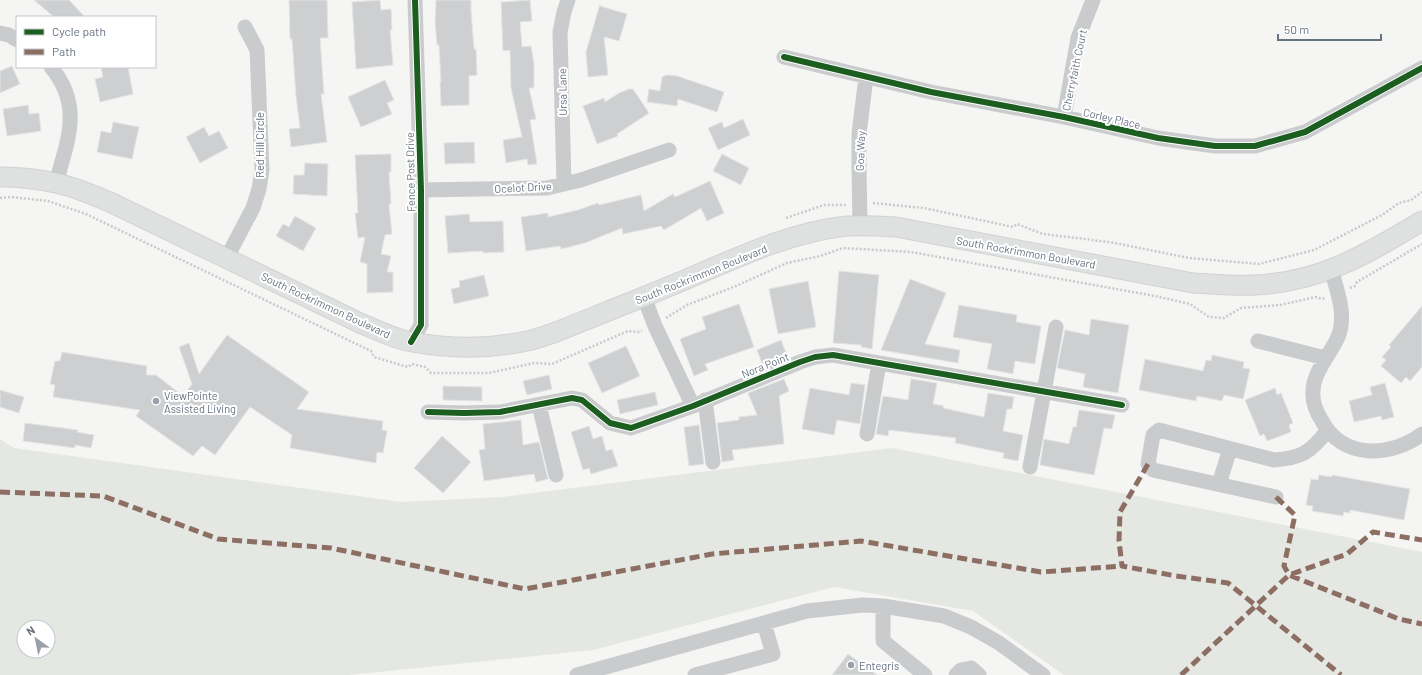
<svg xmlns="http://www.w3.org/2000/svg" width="1422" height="675" font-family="Barlow,sans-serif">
  <rect width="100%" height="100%" fill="#f5f5f4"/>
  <path fill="#e4e7e2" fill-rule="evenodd" d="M0,439L14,448L401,502L503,497L892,448L1422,552V675H1064L973,611L834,587L593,650L349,675H0ZM24,627H48V651H24Z"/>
  <path fill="#cecfd0" stroke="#e4e4e4" d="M34,0H69L85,17H54Z
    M289,0H327L328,38H320L324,94H321L327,142L291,147L289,129L300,128L296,96L292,39H290Z
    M380,0L381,10L391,9L392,30H390L393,65L356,69L352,2Z
    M436,0H471V11L474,49H476L477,75L469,76V105L441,106L440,82H441L439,45H437L435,22Z
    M530,0L532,21L520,22L522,47L531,46L534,64V88H529L536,119L530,120L537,164L528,165L527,159L506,163L503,140L522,137L511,88L510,50L503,51L501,2Z
    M600,4V6L627,14L619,41L604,37L608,75L588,77L586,52Z
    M12,66L20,84L0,93V71Z
    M101,67H128L133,94L100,102L95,79L103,77Z
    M667,75L677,76L724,92L717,112L678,99L677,106L647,102L649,89L660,91L662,77Z
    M385,80L394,100L387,103L392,114L361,127L348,97Z
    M629,89H633L649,113L617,134L618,136L597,144L583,106L604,98L605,102L619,93Z
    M28,105L29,114L39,113L41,131L7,136L3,109Z
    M743,119L750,135L718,150L708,128L722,122L724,128Z
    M113,122L139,127L132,159L97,152L101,131L111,133Z
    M204,127L209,136L219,131L228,148L200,163L186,137Z
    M474,142L475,163L445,164L444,143Z
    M391,154V172H389L391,204H389L392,234L385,235L381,254L391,256L387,272H393V292L367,293V264L360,262L365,237L358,238L355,213H358L355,155Z
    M722,154L749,168L741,185L713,171Z
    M305,163L328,164L327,196L293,194L294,175H304Z
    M710,181L724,213L707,221L701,208L664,230L661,226L623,234L622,228L585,243L561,249L560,246L526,251L521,217L548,213V217L578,210L598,203L599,205L641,195L644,211L673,194L675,197Z
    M469,214L470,222L503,221L504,252L483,253V251L448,253L445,216Z
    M295,216L316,228L303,251L276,236L283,224L289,227Z
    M839,271L879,275L872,349L861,347L862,345L833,343Z
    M484,275L489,296L454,304L451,289L460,287L459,281Z
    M910,279L946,293L925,344L960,350L958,363L881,350Z
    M808,281L816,327L778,334L769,289Z
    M739,304L754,347L705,364L708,370L694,376L680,339L706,329L702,317Z
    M959,305L1017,315L1016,322L1041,326L1035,364L1015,361L1013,374L987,369L992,344L953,337Z
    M1422,306V367L1410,381L1406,377L1401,383L1381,366L1386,360L1382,357L1391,347L1389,345Z
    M1091,319L1129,325L1118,393L1083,387L1085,374L1057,368L1065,330L1089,335Z
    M227,335L309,392L297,409L383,421L382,430L387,431L383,453L377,452L376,463L290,448L292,435L250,407L215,455L202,446L193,456L136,416L140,410L53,397L55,385L50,384L55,361H60L62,352L147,366L146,375H156L183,396L192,384L179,347L189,343L199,374Z
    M781,340L786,353L762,363L757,350Z
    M626,346L640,376L602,393L588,363Z
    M1212,355L1244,362L1243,368L1250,369L1243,399L1224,395L1222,401L1197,396L1196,401L1139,390L1145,359L1203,371L1206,360L1211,361Z
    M549,375L552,389L527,395L523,381Z
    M784,379L789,391L779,396L784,444L732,450L734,460L722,462L717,423L739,420V417L757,415L748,393Z
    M911,379L937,383L933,404L944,406L943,408L984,417L988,393L1014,397L1012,409H1007L1003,431L1023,435L1018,461L1003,458L1004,453L955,443L956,438L889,430L888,436L876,434L883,396L908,400Z
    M851,383L865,385L860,424L837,420L834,435L802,429L810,388L849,395Z
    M1385,383L1394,417L1382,420L1381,416L1354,422L1349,401L1372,395L1370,387Z
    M443,386L482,387V401L443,400Z
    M1275,388L1277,395L1281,393L1293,423L1289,425L1291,432L1267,441L1264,434L1260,436L1245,400Z
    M0,390L24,397L19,413L0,407Z
    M655,392L658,405L620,414L617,400Z
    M1079,410L1115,415L1112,429L1104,428L1094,475L1040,465L1044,439L1069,444L1073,427H1076Z
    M521,420L523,445L539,442L548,479L536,482L534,474L484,481L479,450L485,449L483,424Z
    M25,423L78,430L77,432L94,435L91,448L75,445V448L23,441Z
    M699,425L704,464L689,466L684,427Z
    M589,426L593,439L602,436L606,451L612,449L618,466L591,474L589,468L583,470L571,432Z
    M442,436L471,462L443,493L414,468Z
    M1319,475L1332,477V475L1410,489L1404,520L1350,510V513L1344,512L1343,516L1312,511L1313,506L1306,505L1311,479L1318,480Z
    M848,654L877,675H832Z"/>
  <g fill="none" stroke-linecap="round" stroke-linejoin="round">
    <defs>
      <path id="major" d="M0,177C18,177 38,179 56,183C76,187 95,196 114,204L360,323C377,330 394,339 412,342C450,349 490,349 527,341C537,339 547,335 556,332C598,315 639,299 680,282C734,259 789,232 847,226C863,225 880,226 896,227L1193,283C1214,284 1234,286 1255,285C1321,282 1367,254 1422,221"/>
    </defs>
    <use href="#major" stroke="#d2d2d3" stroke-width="21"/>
    <path stroke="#c8c9ca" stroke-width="2.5" stroke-dasharray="2 2" stroke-linecap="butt" d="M0,198L11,197L48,201L86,214L371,351L374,357L408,367L412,364L425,367L431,373H489L534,363L552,364L628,331L638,332L642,331
      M873,203L924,208L1013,227L1017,224L1043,234L1085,239L1115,243L1189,258L1259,264L1314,250L1382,215L1399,203L1411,200L1422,192
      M786,218L824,205H846
      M1350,288L1355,286L1357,282L1422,244
      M666,318L687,305L736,286L787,263L820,256L843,248L911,252L1155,296L1190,304L1209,317L1224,318L1241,308L1280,305L1316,297L1322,299L1325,298"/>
    <path stroke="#cacbcd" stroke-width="15" d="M0,33L9,35L17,40
      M784,57L931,92L1064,117L1158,138L1215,146H1255L1305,132L1422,68
      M51,67C83,106 68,139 56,183
      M1064,117L1078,38L1093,0
      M564,184L560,32L564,12L568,0
      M421,190L547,188L581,180L669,150
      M860,226L859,167V134L866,77
      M226,259L253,208L259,189L262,170L257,50L245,27
      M1331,269C1337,291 1347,315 1338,337C1330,355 1313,372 1313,392C1312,402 1317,413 1322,421C1342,459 1390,458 1422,434
      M644,297L655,326L693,406
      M1258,341L1325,358
      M411,342L421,325V190L415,0
      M705,400L713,462
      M539,405L556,475
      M428,412L464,413L500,412L572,398L582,400L610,423L631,428L693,406L800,362L815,357L833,355L1122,405
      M867,434L879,363
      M1030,467L1056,327
      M1219,484L1230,449
      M1276,497L1153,470L1148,464L1153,435L1159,430L1274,460C1301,458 1310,453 1327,431
      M883,606V641L925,675
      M577,675L807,611L863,605L883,606L944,616L971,627L999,643L1043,675
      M695,675L773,654L764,623
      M956,675L961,670L971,668L979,675"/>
    <use href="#major" stroke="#dfe0e0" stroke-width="19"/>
    <path stroke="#8d6e63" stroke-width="5" stroke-dasharray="10 5" stroke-linecap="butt" d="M1148,464L1120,512L1119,541L1122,566L1176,576L1228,583L1341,675
      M0,492L103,496L218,539L331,548L525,589L712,554L861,541L1041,572L1122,566
      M1276,497L1295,515L1284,566L1289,575L1399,619L1422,624
      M1181,675L1289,575L1347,554L1373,532L1422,540"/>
    <defs>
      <path id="cycleway" d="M784,57L931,92L1064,117L1158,138L1215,146H1255L1305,132L1422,68
        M411,342L421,325V190L415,0
        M428,412L464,413L500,412L572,398L582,400L610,423L631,428L693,406L800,362L815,357L833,355L1122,405"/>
    </defs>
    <use href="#cycleway" stroke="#fff" stroke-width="8"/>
    <use href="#cycleway" stroke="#1b5e20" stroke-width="6"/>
  </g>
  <g fill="#99a0a9" stroke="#fff" stroke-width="1.5">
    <circle cx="156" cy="401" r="4"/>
    <circle cx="851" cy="665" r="4"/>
  </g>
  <g text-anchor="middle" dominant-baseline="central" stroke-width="4" stroke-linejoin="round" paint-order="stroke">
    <g font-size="11" fill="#677281" stroke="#fff">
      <text transform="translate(1074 70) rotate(-78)">Cherryfaith Court</text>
      <text transform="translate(562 92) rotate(-91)">Ursa Lane</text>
      <text transform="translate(1112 118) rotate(13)">Corley Place</text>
      <text transform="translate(259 145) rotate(-90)">Red Hill Circle</text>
      <text transform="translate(860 151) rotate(-88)">Goa Way</text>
      <text transform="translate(410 172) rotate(-91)">Fence Post Drive</text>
      <text transform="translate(523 187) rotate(-3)">Ocelot Drive</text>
      <text transform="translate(1026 252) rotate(10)">South Rockrimmon Boulevard</text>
      <text transform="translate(701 274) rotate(-22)">South Rockrimmon Boulevard</text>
      <text transform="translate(326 305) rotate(25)">South Rockrimmon Boulevard</text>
      <text transform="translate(765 365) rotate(-22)">Nora Point</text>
    </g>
    <g font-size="11" fill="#677281" stroke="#fff" text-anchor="start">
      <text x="164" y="395">ViewPointe<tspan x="164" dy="13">Assisted Living</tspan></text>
      <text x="859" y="665">Entegris</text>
    </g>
  </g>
  <rect x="16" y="16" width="140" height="52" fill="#ffffff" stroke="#c2c7cd"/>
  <rect x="24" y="29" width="20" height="6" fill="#1b5e20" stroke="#c2c7cd"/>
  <text x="52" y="36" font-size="12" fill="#677281">Cycle path</text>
  <rect x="24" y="49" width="20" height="6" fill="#8d6e63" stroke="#c2c7cd"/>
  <text x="52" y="56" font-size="12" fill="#677281">Path</text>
  <g transform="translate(36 639) rotate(327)"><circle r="19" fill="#ffffff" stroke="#c2c7cd"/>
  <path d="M0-3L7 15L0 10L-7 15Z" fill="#99a0a9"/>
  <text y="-6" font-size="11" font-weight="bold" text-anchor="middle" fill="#677281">N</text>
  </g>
  <path d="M1278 34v6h103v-6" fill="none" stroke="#677281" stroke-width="2"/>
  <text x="1284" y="34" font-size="12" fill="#677281" stroke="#ffffff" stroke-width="3" paint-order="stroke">50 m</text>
</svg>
